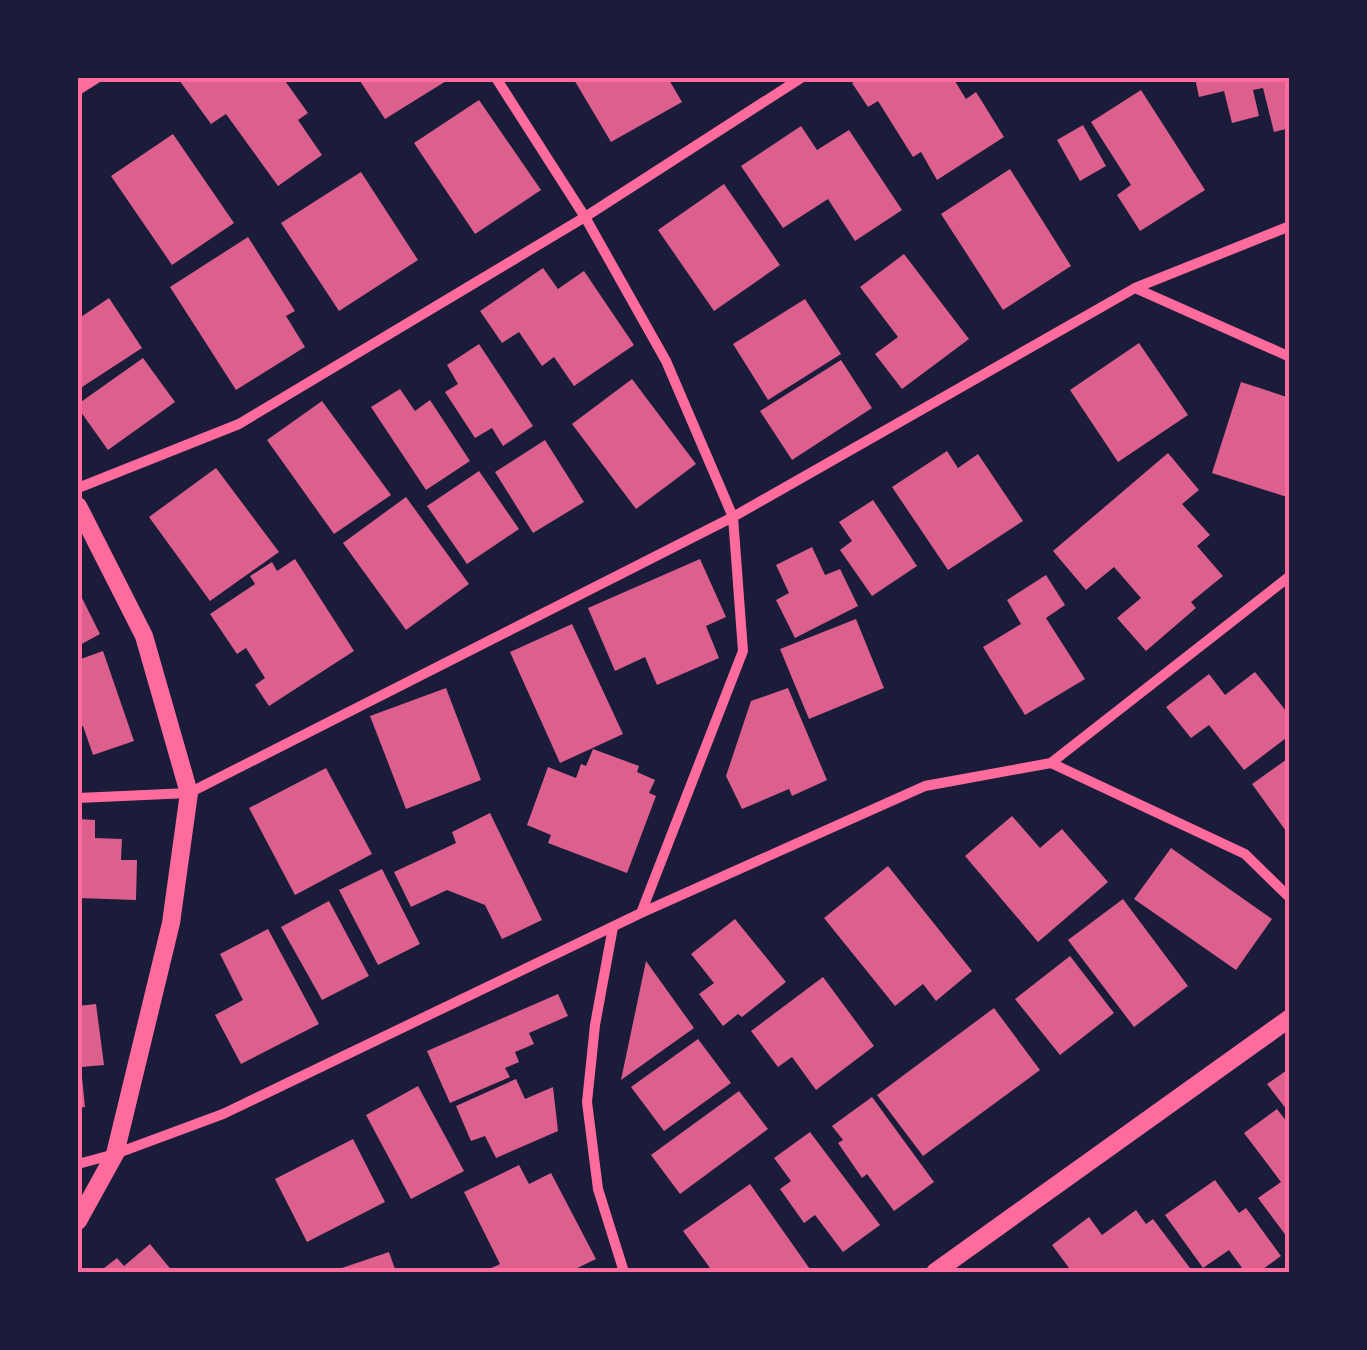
<svg xmlns="http://www.w3.org/2000/svg" width="1367" height="1350" font-family="'DM Sans',sans-serif">
  <rect width="100%" height="100%" fill="#1b1b3a"/>
  <path fill="#dd5f8e" d="M182,78H283L308,113L298,120L322,155L278,186L226,114L211,124L179,80Z
    M358,78H451L385,119Z
    M573,78H668L682,102L611,142Z
    M861,78H953L966,99L976,92L1004,137L937,180L921,152L913,157L878,101L868,107L852,83Z
    M1195,78H1290V128L1274,132L1263,88L1253,90L1259,116L1232,123L1224,91L1199,97Z
    M1141,90L1205,190L1140,231L1117,195L1131,185L1091,122Z
    M479,100L541,190L475,234L414,143Z
    M1083,125L1106,166L1080,181L1057,140Z
    M801,126L817,150L849,130L902,210L855,241L828,199L783,228L741,166Z
    M173,134L234,223L172,265L111,176Z
    M1010,169L1071,266L1003,310L941,214Z
    M361,172L418,260L339,311L281,223Z
    M724,184L780,265L714,311L658,230Z
    M248,237L295,311L286,316L305,347L236,390L170,287Z
    M904,254L969,339L902,389L875,354L898,337L860,287Z
    M543,268L558,289L584,271L634,345L574,386L554,357L542,366L519,332L502,343L480,311Z
    M109,298L142,348L79,389L78,386V319Z
    M805,299L841,354L768,400L733,344Z
    M1139,343L1188,415L1118,462L1070,390Z
    M479,344L533,426L503,446L492,428L475,438L445,392L458,384L447,365Z
    M143,358L175,402L108,450L78,408V404Z
    M841,360L872,408L792,460L760,411Z
    M632,379L696,464L636,509L572,424Z
    M1241,382L1290,398V498L1212,473Z
    M400,389L415,411L430,400L470,461L426,490L371,407Z
    M322,401L391,495L334,534L267,440Z
    M545,440L584,502L533,533L495,472Z
    M947,451L958,468L978,454L1023,521L948,570L892,487Z
    M1168,453L1199,490L1182,504L1210,535L1197,546L1223,576L1191,602L1196,608L1146,651L1117,618L1141,598L1114,567L1086,590L1053,551Z
    M216,468L279,552L210,601L149,517Z
    M479,471L519,529L467,564L427,506Z
    M406,497L469,584L406,630L343,543Z
    M873,500L917,566L872,596L840,550L852,541L839,522Z
    M812,547L825,575L840,569L858,606L795,638L776,600L789,593L776,565Z
    M295,559L354,651L269,706L255,685L265,678L246,648L237,654L210,614L255,584L250,576L272,562L277,571Z
    M700,559L726,617L706,626L719,658L657,685L645,657L615,671L588,608Z
    M1046,575L1065,605L1046,618L1085,679L1025,715L983,647L1021,624L1007,600Z
    M78,590L100,634L78,646Z
    M856,619L884,688L809,719L780,649Z
    M572,624L623,734L560,763L510,652Z
    M103,651L134,741L93,755L83,726L78,727V660Z
    M1255,672L1290,716V735L1244,770L1209,725L1191,738L1166,707L1209,674L1225,695Z
    M446,688L481,780L406,809L370,716Z
    M788,688L827,780L792,796L789,789L742,809L726,776L751,701Z
    M593,749L639,766L637,772L655,780L649,793L656,796L627,873L548,843L551,835L527,825L548,767L576,778L581,764L586,766Z
    M1290,757V828L1286,831L1252,784Z
    M326,768L372,854L295,895L249,808Z
    M490,813L542,920L502,939L485,905L447,890L411,907L394,872L456,843L452,832Z
    M1012,816L1040,848L1062,829L1108,882L1038,942L965,856Z
    M78,819L95,820V838L122,839L121,860H137L136,900L78,898Z
    M1171,848L1272,919L1236,970L1134,899Z
    M888,866L972,971L936,1001L923,984L895,1006L824,918Z
    M382,869L420,944L378,965L339,890Z
    M1123,899L1188,986L1134,1027L1068,940Z
    M329,901L369,976L322,1000L281,927Z
    M735,919L786,982L742,1017L738,1014L723,1026L699,994L714,983L691,954Z
    M268,929L319,1024L241,1064L215,1015L243,1000L220,954Z
    M1070,956L1114,1013L1060,1055L1015,999Z
    M646,961L694,1028L621,1080Z
    M823,977L874,1046L816,1090L792,1057L778,1067L751,1031Z
    M558,994L568,1016L529,1033L534,1044L515,1052L519,1062L505,1068L510,1077L450,1103L427,1051Z
    M96,1004L104,1065L81,1067L85,1107L78,1108V1006Z
    M994,1008L1040,1070L923,1156L877,1095Z
    M698,1039L731,1083L664,1131L631,1087Z
    M1290,1068V1114L1267,1084Z
    M516,1079L525,1099L553,1087L558,1131L496,1158L485,1136L471,1141L456,1106Z
    M418,1086L464,1171L411,1199L366,1115Z
    M739,1091L768,1129L680,1194L651,1155Z
    M872,1097L934,1182L894,1211L867,1174L862,1178L838,1143L843,1140L832,1126Z
    M1277,1109L1290,1126V1241L1258,1198L1281,1182L1244,1133Z
    M810,1132L880,1225L843,1252L815,1215L804,1223L780,1189L791,1181L774,1158Z
    M353,1139L385,1202L307,1242L275,1179Z
    M519,1165L529,1184L551,1173L596,1259L569,1272H483L500,1264L464,1192Z
    M1215,1180L1239,1213L1246,1208L1281,1256L1259,1272H1245L1229,1250L1203,1268L1165,1215Z
    M750,1184L812,1272H793L792,1271L789,1272H713L683,1231Z
    M1136,1210L1146,1224L1153,1219L1193,1272H1072L1052,1245L1089,1217L1102,1235Z
    M150,1244L173,1272H99L117,1258L124,1266Z
    M389,1252L396,1272H330Z"/>
  <g fill="none" stroke-linecap="round" stroke-linejoin="round">
    <path stroke="#ff6b9d" stroke-width="10" d="M496,78L585,217L666,361L733,517L743,651L641,913
      M78,90L97,78
      M1135,288L1290,357
      M78,488L239,424L585,217L801,78
      M1051,763L1290,576
      M78,798L189,793L733,517L1135,288L1290,226
      M613,927L595,1025L587,1102L598,1189L624,1272
      M78,1164L115,1154L223,1114L641,913L925,786L1051,763L1245,854L1290,898"/>
    <path stroke="#ff6b9d" stroke-width="18" d="M78,506L144,636L189,793L171,923L115,1154L78,1221
      M935,1272L1290,1018"/>
  </g>
  <rect width="1367" height="1350" fill="none" stroke="#1b1b3a" stroke-width="160"/>
  <rect x="80" y="80" width="1207" height="1190" fill="none" stroke="#ff6b9d" stroke-width="4"/>
</svg>
